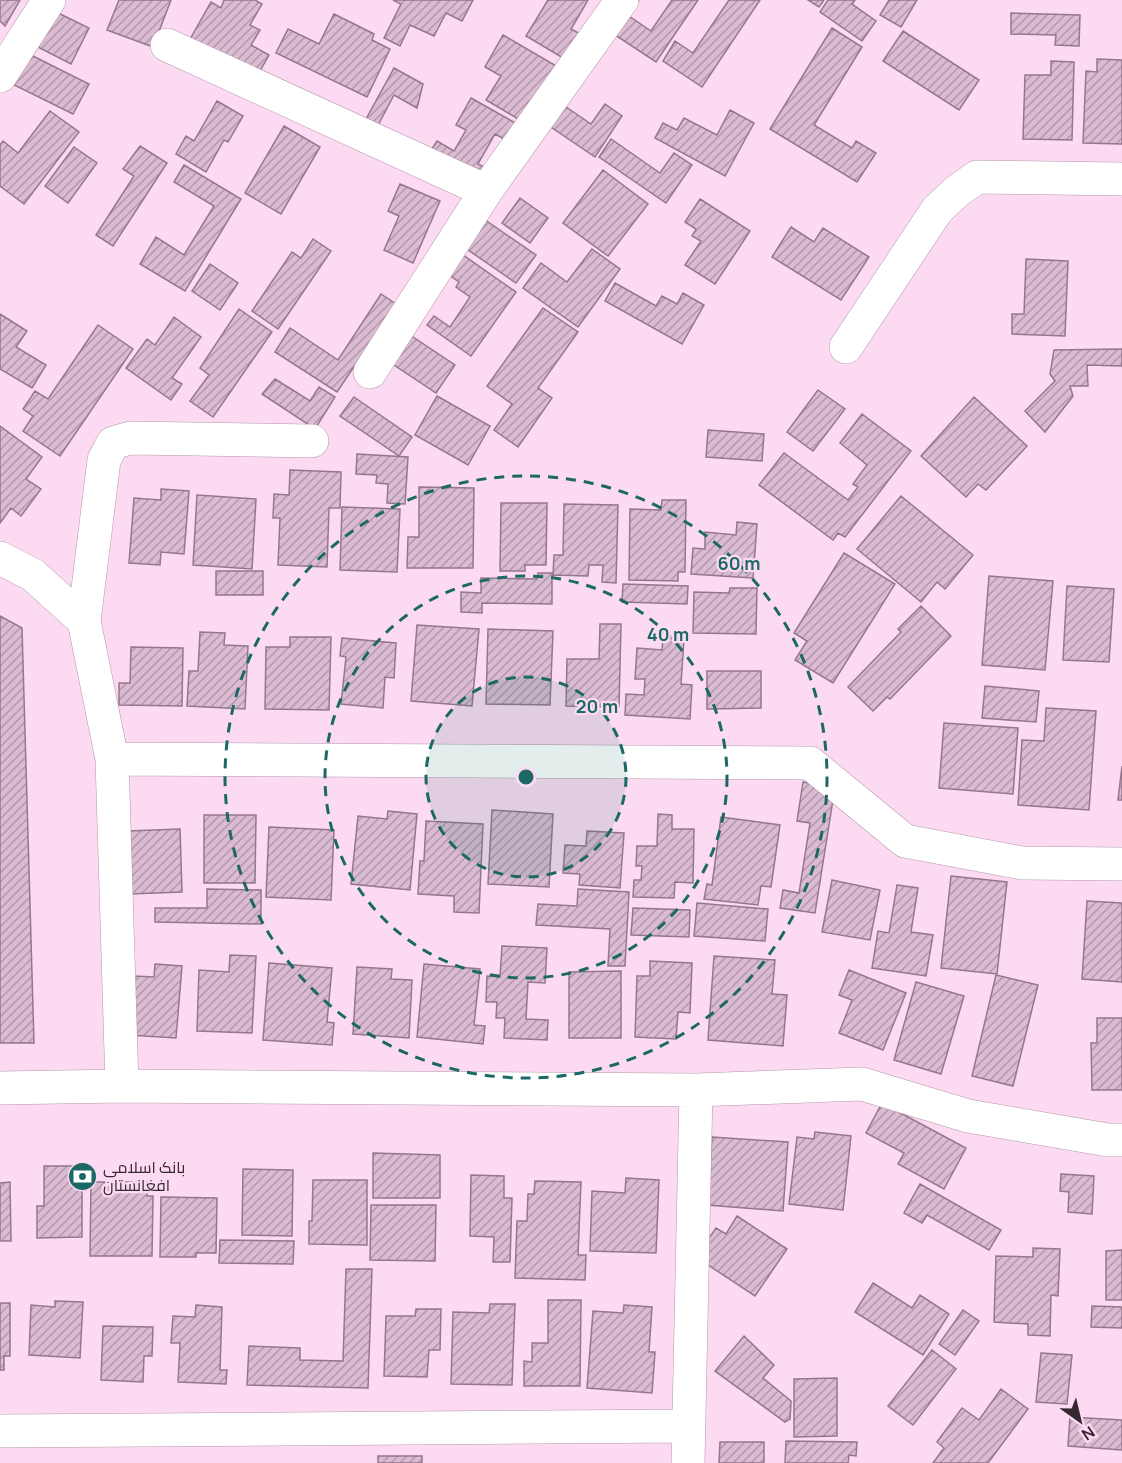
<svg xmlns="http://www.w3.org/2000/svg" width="1122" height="1463" font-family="Manrope,Cairo,sans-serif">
  <defs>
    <pattern id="building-hatch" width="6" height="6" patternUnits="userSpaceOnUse" patternTransform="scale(1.5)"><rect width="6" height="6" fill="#dbbbd2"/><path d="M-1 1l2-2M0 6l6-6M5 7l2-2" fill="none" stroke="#b298ab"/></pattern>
  </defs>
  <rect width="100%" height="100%" fill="#fcdbf2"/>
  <path fill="url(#building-hatch)" stroke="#94778c" stroke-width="1.5" d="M0,0H20L5,26L0,21Z
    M119,0H171L153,47L107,30Z
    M224,0H255L262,4L250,25L260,30L251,45L269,55L256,78L189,41L211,2L221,8Z
    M393,0H473L462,21L446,13L434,36L410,25L400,46L384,38L401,4Z
    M548,0H588L571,29L588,38L573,64L526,36Z
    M625,0H639L629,16L651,31L672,0H698L656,62L606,29Z
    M729,0H760L702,87L663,61L675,41L693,53Z
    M808,0H824L819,7Z
    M828,0H855L852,4L876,21L862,41L820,12Z
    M889,0H917L901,27L880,15Z
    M48,8L89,28L71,64L30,43Z
    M1011,13L1080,15L1079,46L1055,45L1056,35L1011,34Z
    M334,14L374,34L372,40L390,49L367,97L276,53L288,29L319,44Z
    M832,28L862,47L814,125L852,148L856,141L876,153L857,182L770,129Z
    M903,31L979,80L959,110L883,61Z
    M503,35L558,67L525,123L486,100L501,76L485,67Z
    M21,50L89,84L73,114L6,81Z
    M1097,59L1122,60V144L1083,143L1086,71L1097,72Z
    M1051,61L1074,62L1072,140L1023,139L1025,75H1051Z
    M394,68L423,84L417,108L394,95L377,127L365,121Z
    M471,98L519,125L510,142L495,134L478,164L488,169L482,183L428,155L437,141L454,151L466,130L456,125Z
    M556,100L591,124L605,104L622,116L595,157L542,121Z
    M217,101L243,116L228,142L224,140L206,172L176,154L186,136L194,141Z
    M730,110L754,123L725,176L655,138L663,123L677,130L684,118L717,135Z
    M50,111L79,132L24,204L0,186V145L3,141L18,153Z
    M284,126L320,147L281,214L245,193Z
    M611,139L660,173L674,153L692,165L666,203L599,157Z
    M140,146L167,163L113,246L96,235L134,176L123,169Z
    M74,147L97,163L68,203L45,186Z
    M184,165L241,199L185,291L140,264L156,237L184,255L214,206L174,182Z
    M603,170L648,204L608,256L563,223Z
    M400,184L440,201L413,263L384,250L399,216L388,211Z
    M520,198L548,218L530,243L502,223Z
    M700,199L750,231L715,284L685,265L701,241L692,236L696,229L685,222Z
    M478,215L536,255L516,283L458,243Z
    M791,227L814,242L823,228L869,257L841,300L772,257Z
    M313,239L331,251L278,329L252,311L292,252L301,258Z
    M453,248L516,292L471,356L427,325L434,316L450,327L470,297L456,287L459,282L439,268Z
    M592,249L620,269L578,327L523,288L541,263L567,282Z
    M1026,259L1068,261L1065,336L1012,334V314H1024Z
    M210,264L238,283L220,310L192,291Z
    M615,283L656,306L662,296L677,304L683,293L704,305L682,344L605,301Z
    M381,294L396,304L337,392L275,352L290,328L338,360Z
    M543,308L578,332L538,388L552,398L518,447L494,430L512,404L487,386Z
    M239,309L272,332L213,417L190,401L209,375L200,368Z
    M0,314L27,331L16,347L46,365L32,388L0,369Z
    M174,317L201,337L172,378L182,384L171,400L126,368L147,339L155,345Z
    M98,325L133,349L60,456L23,431L33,416L23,409L35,391L48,399Z
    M401,329L455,365L436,393L382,357Z
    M1122,349V366L1087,365L1088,386H1070L1073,396L1045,432L1025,411L1055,381L1050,374L1054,350Z
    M275,379L310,401L319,387L335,397L315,429L262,394Z
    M818,390L845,409L813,451L787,432Z
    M437,396L490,426L468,465L415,435Z
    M354,397L412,437L399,456L340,416Z
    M974,397L1027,446L986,490L978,484L966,497L921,456Z
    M862,414L911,451L845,537L838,533L833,540L759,485L784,453L848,500L858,487L853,484L867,465L840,443Z
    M0,426L42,457L26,479L41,489L21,516L11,508L0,523Z
    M708,430L764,434L762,461L706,457Z
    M357,454L408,457L405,504L387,503L388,484L376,483L377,475L356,474Z
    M290,470L341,472L340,508H329L327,567L278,565L280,518H273L274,494L289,495Z
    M419,487L474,488L473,568H407L408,537H419Z
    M161,489L189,491L184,554L161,552L160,565L129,563L134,498L161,500Z
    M197,495L256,499L252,569L193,565Z
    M901,496L973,555L945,589L937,582L921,602L857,549Z
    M662,500H686L685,572H678V581L629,580L630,509L661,510Z
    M501,503H547L546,565H525V571H500Z
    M564,504L618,505L616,583L602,582L603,565H589L588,576L553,575L554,555H563Z
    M342,507L400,509L397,572L340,570Z
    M737,522L757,524L753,578L691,574L693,548L705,549V532L736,535Z
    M844,553L895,584L833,683L795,660L807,641L794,633Z
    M216,571H263V595H216Z
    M538,573H552V604L482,603V613L461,612V592L481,593V578L537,579Z
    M989,576L1053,581L1045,670L982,665Z
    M623,584L688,586L687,604L622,602Z
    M1067,586L1114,589L1109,662L1063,660Z
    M730,588H757L756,634L693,633L694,592L729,593Z
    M921,606L951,636L890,699L887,697L873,711L848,687L901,632L898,629Z
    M0,616L22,628L34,1043H0Z
    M600,624H621L619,707L566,706L567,659H599Z
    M417,625L479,629L472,706L411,701Z
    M488,629L553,631L550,705L486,704Z
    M200,632L225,633L224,645L248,646L245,709L187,706L189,671H198Z
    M290,637H331L329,710L265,709L266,647H290Z
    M342,638L396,643L394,678L385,677L383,708L341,704L346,657L340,656Z
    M663,638L684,639L681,684L692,685L690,719L625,715L626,694L644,695L645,679H635L637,648L662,650Z
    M131,647L183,648L182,706L119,705V683H130Z
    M707,671H761V708L707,709Z
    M985,686L1039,691L1036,722L982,718Z
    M1046,708L1096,711L1089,810L1018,805L1022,740L1044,741Z
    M944,723L1018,728L1013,794L939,788Z
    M1122,766V800H1118Z
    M803,782L835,787L815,913L780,908L783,890L799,893L810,823L797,821Z
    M492,810L553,814L549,887L488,884Z
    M388,811L417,814L410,890L351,884L358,816L387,819Z
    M658,814L672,815V829H694L693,883L675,882L674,898L633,897L634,880H641L642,866H636L637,846H657Z
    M204,815H256L255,883H204Z
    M721,817L780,825L771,887L761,886L758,905L704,899L707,884L712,885Z
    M426,821L483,824L479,913L454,912V896L418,894L420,861H424Z
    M269,827L334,830L331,900L266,897Z
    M180,829L182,892L130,894L128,831Z
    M587,831L624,833L620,888L579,885L580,874L563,873L565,845L586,846Z
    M951,876L1007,882L997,974L941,968Z
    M832,880L880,890L870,940L822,932Z
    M897,885L918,888L911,932L933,935L926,976L872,968L878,931L889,933Z
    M207,889L261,890V924L155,922V908H207Z
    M578,889L629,892L625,966H608L610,929L536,925L538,904L577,906Z
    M1087,901L1122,903V982L1082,979Z
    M697,903L768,909L765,941L694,936Z
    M633,908L690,910L689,937L631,935Z
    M502,946L547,948L545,983L528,982L526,1019L548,1020L547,1040L504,1038L505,1018H496L497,1002H486L487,976L500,977Z
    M230,955L256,956L252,1033L197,1031L199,970L229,972Z
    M714,956L775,960L772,994L787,995L783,1046L708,1040Z
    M650,961L692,963L690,1013L678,1012L676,1039L635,1037L637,976H650Z
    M269,963L332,968L327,1022L334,1023L332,1045L263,1040Z
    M155,964L182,966L176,1038L129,1035L134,976L154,977Z
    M424,964L480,969L474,1025L485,1026L483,1044L417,1037Z
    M357,967L392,969L391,979L412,980L409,1038L353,1034Z
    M849,970L906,993L883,1050L839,1033L852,1000L839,995Z
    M621,971V1038H569V972Z
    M996,975L1038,985L1013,1086L972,1076Z
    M916,982L964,996L941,1074L894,1060Z
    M1097,1018H1122V1090H1092L1091,1043H1097Z
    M882,1103L966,1148L944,1189L898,1164L904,1153L866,1133Z
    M815,1132L851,1136L843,1210L789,1204L797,1137L814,1139Z
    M712,1137L788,1142L783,1211L707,1205Z
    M373,1153L440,1155V1198H373Z
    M44,1166H82V1237L37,1238V1206H44Z
    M243,1169L293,1170L292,1236L242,1235Z
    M1061,1174L1094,1176L1092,1214L1068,1212L1069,1192L1060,1191Z
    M471,1175L504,1176V1198H512L510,1262H493L494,1237L470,1236Z
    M626,1178L659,1180L656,1253L590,1251L592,1191L625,1193Z
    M313,1180H367V1245L309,1244V1221H312Z
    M535,1181L581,1182L578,1255H586L585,1280L515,1278L517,1221H527L528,1194H534Z
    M10,1182L11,1241H0V1183Z
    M91,1182H147V1196H153L152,1256H90Z
    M920,1184L1001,1230L989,1250L927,1215L922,1223L904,1213Z
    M161,1197L217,1198L216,1253H196V1257H160Z
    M371,1205H436L435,1261L370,1260Z
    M737,1216L787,1249L755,1296L696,1257L716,1228L726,1234Z
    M220,1240L294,1241L293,1264L219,1263Z
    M1033,1248L1060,1249L1058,1296L1051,1295L1050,1336L1028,1335V1324L994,1322L996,1256L1033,1257Z
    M1122,1250V1300H1106V1251Z
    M346,1269H372L368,1388L247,1385L249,1346L300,1348V1360L343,1361Z
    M873,1283L912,1308L920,1295L949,1314L923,1355L855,1312Z
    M548,1300H581L580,1386H524V1361L532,1362V1343H548Z
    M55,1301L83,1302L80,1358L29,1355L31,1305L55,1307Z
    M0,1303H10V1356H4V1370H0Z
    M490,1304H515L512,1385L451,1384L453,1312L489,1313Z
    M196,1305L222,1307L220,1370H227L226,1384L178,1382L180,1343H171L173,1316L195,1317Z
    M624,1305L652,1307L649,1352H655L652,1393L587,1388L593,1311L623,1313Z
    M1092,1306L1122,1307V1328L1091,1327Z
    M416,1309H441L440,1350H429L427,1377L384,1376L386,1316H415Z
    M963,1310L979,1321L955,1355L939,1344Z
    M103,1326L153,1327L152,1356H144L143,1382L101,1380Z
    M744,1336L774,1365L763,1378L791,1401L790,1419L785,1422L715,1371Z
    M932,1350L956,1369L913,1425L888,1406Z
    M1041,1353L1072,1355L1067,1404L1036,1402Z
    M837,1378V1436L794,1437V1379Z
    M1001,1389L1028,1409L988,1463H933L944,1448L937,1442L962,1408L979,1420Z
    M1070,1417L1122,1420V1450L1068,1446Z
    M786,1441L857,1442L856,1456L849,1455L848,1463H785Z
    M720,1442H764V1463H719Z
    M378,1456H422V1463H378Z"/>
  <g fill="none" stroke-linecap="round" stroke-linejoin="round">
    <defs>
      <path id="minor" d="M167,45L486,191
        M0,76L49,0
        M846,347L937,210L956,192L977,177L1122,179
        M370,372L486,191L622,0
        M0,558L33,575L84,621L112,759L122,1086
        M84,621L104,460L113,443L130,438L312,441
        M112,759L810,763L905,841L1022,863L1122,864
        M0,1088L122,1086L696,1090L862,1084L968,1116L1108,1140H1122
        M0,1431L688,1426
        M688,1463L696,1090"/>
    </defs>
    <use href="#minor" stroke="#b496ab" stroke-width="34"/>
    <use href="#minor" stroke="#fff" stroke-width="33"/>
  </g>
  <circle cx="526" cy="777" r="100" fill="#1b6865" fill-opacity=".12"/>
  <g fill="none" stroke="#1b6865" stroke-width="3" stroke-dasharray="10 8">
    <circle cx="526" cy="777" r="100"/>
    <circle cx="526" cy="777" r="201"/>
    <circle cx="526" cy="777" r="301"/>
  </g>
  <defs>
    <symbol id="bank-disc" viewBox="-11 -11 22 22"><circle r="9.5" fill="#1b6865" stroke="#fcdbf2"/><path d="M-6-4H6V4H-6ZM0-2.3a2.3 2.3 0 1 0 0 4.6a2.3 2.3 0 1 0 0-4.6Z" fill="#fff"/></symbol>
  </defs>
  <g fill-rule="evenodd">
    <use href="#bank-disc" x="66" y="1160" width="33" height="33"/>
  </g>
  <g text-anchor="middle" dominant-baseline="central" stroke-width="4.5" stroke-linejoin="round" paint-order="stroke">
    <g font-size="16" fill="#352831" stroke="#fcdbf2" text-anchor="start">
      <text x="103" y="1167">بانک اسلامی<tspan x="103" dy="18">افغانستان</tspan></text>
    </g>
  </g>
  <circle cx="526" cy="777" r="9" fill="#1b6865" stroke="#fcdbf2" stroke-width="3"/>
  <g font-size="18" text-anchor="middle" font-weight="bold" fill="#1b6865" stroke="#fcdbf2" stroke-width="4.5" stroke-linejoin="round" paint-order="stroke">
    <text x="739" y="570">60 m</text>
    <text x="668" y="641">40 m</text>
    <text x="597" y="713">20 m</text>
  </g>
  <g transform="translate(1080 1421) rotate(146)" stroke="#fcdbf2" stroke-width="4.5" paint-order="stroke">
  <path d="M0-4.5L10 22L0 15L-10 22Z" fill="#352831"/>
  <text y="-9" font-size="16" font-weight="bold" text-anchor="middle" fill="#352831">N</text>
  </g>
</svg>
